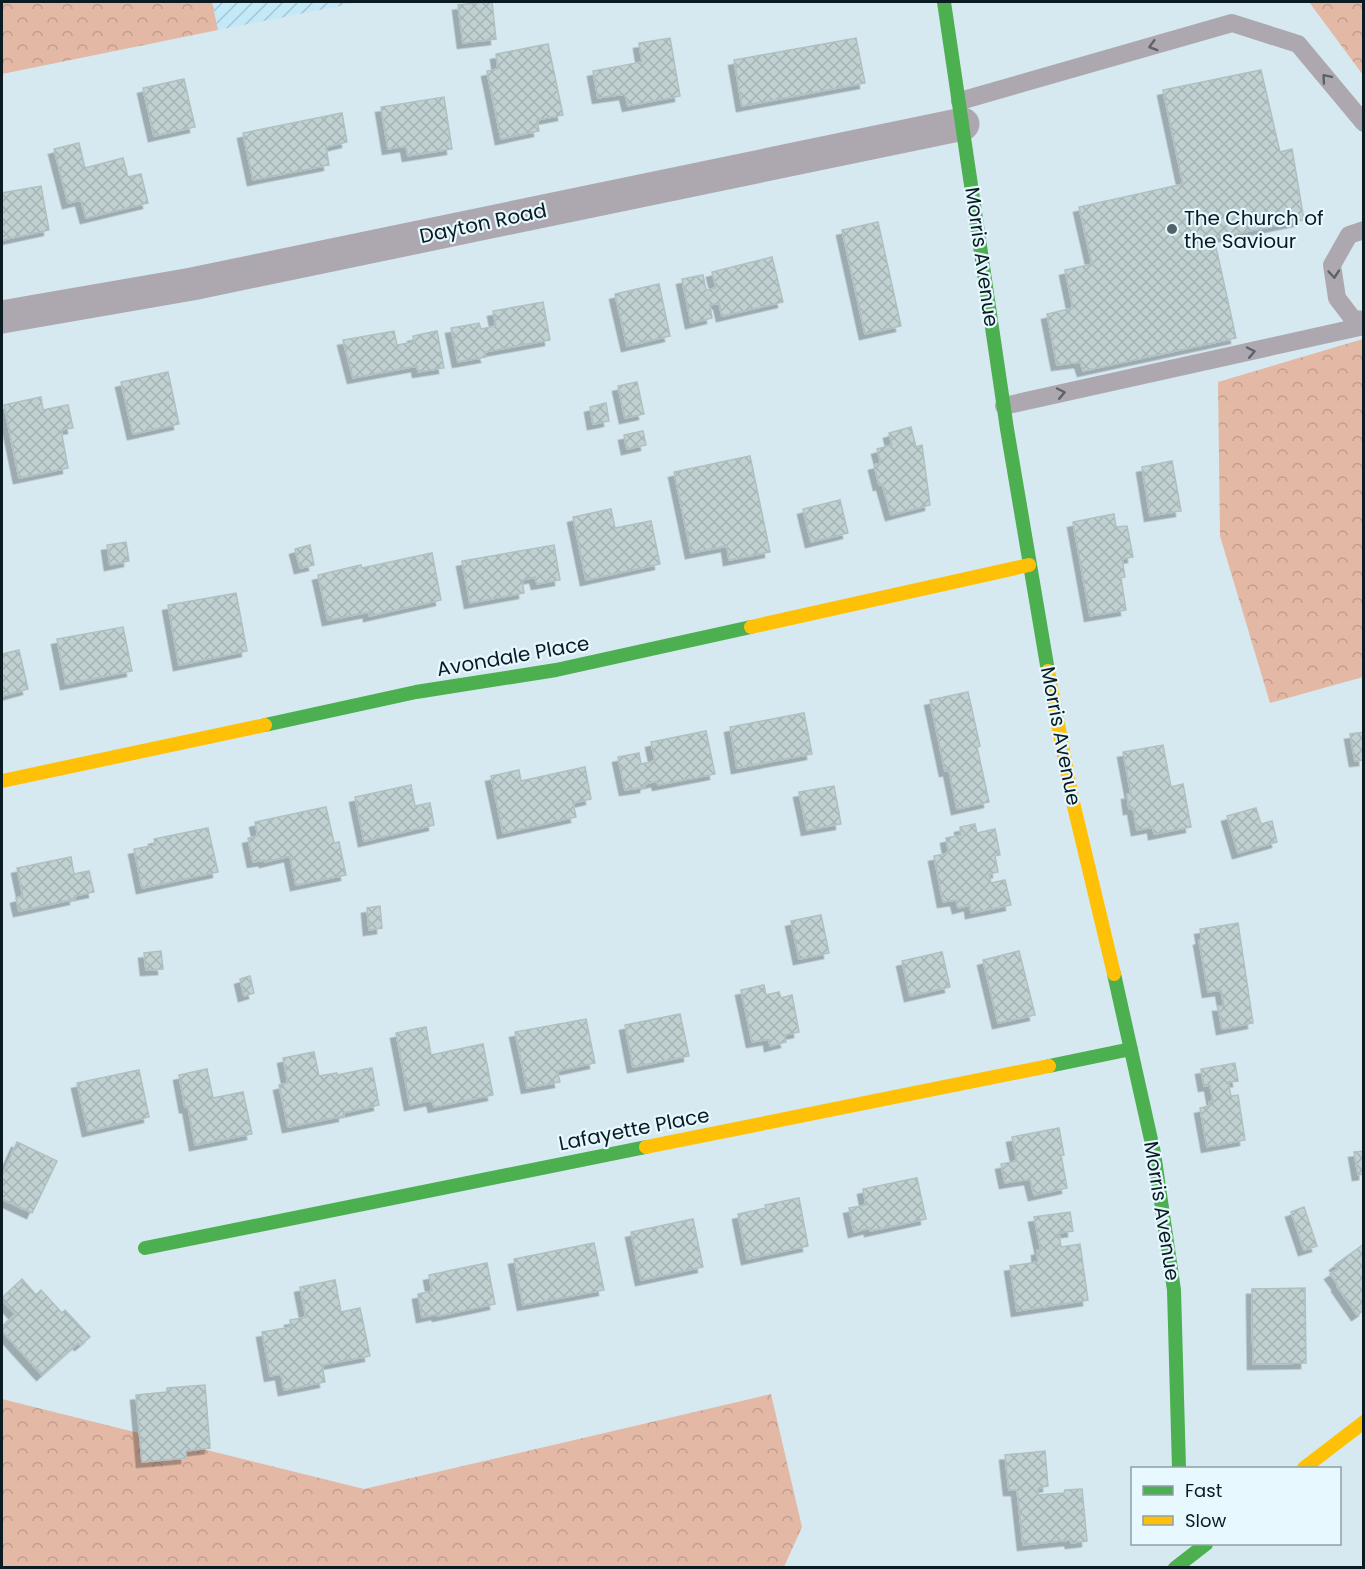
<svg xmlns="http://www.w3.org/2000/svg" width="1365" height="1569" font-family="Poppins,sans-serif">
  <defs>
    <pattern id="industrial-furrows" width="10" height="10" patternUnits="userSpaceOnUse" patternTransform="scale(1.5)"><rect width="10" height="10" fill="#c3e8f7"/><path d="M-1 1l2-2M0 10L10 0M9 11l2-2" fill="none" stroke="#a6c6d3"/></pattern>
    <pattern id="forest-crowns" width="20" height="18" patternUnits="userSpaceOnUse" patternTransform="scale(1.5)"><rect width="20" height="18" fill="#e3b9a6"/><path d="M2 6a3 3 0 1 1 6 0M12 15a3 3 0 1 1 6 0" fill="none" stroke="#c19e8f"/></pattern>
    <pattern id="building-cross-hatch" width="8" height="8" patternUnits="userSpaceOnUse" patternTransform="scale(1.5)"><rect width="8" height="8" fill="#c1d1d1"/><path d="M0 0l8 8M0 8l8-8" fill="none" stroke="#a4b3b3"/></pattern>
    <filter id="shadow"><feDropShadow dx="-5.5" dy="5.5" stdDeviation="0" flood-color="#0004"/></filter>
  </defs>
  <rect width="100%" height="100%" fill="#d6e9f0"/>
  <path fill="url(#industrial-furrows)" d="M212,2H360L218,30Z"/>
  <path fill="url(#forest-crowns)" d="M2,2H212L218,30L2,74Z
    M1309,2H1363V75Z
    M1363,339V677L1270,703L1220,536L1218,382Z
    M771,1394L802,1527L784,1567L2,1568V1399L364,1489Z"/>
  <path fill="url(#building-cross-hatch)" stroke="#b0c0c0" stroke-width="1.5" filter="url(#shadow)" d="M485,2H492L496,39L463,43L458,5Z
    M670,38L680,96L628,106L625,94L598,98L593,71L642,62L639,43Z
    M856,38L865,83L742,106L734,60Z
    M548,44L563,115L537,120L539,131L501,139L487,71L498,69L496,54Z
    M1261,70L1280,152L1292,149L1304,220L1214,238L1236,338L1083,371L1080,362L1057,365L1047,314L1073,308L1065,270L1092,264L1079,207L1183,184L1163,90Z
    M184,79L195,127L154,136L143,88Z
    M444,97L452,149L408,156L406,146L388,149L381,107Z
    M342,113L347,142L326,147L329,165L253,180L243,133Z
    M79,143L85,168L123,158L128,177L141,174L148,203L86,218L81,200L68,203L54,149Z
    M41,186L49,230L2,240V193Z
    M878,222L901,326L865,334L842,230Z
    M772,257L783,302L722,316L719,303L710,305L712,318L691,323L682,279L703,275L706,290L716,288L712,272Z
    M659,284L670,336L627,346L615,294Z
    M543,302L550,340L484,352L486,357L458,362L451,328L479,323L481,329L496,326L493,311Z
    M394,331L397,345L414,342L413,336L437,331L444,368L418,372L417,366L353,378L343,340Z
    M168,372L179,424L133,434L121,382Z
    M637,382L644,414L625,418L618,386Z
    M41,397L43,410L68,405L73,428L61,430L68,468L19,478L4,405Z
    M606,403L609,421L593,424L590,407Z
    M911,427L916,447L922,445L930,505L891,515L882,484L879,485L874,465L881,463L877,449L892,445L889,433Z
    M643,431L646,445L627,449L624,435Z
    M750,456L770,552L729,560L727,546L691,553L674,472Z
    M1172,461L1181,511L1150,516L1142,467Z
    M840,500L848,533L811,542L803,509Z
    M611,509L615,528L651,521L660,564L586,580L573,517Z
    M1114,514L1116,527L1127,526L1133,557L1122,559L1125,577L1121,578L1126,610L1090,616L1073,522Z
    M126,542L129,561L110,565L107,545Z
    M310,545L314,565L300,568L295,549Z
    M554,545L560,580L537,584L535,577L522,580L524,593L470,603L462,561Z
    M432,553L441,600L369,616V612L328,620L318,575L361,565L362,568Z
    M236,593L247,651L179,665L168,605Z
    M123,627L132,671L66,684L57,639Z
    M19,650L28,689L2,696V654Z
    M968,692L980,746L977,747L989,802L957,809L949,770L945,771L930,700Z
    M804,713L812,754L737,768L730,727Z
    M706,731L715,774L658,785L657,781L645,784V787L625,790L618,757L639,753L641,764L655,761L651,742Z
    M1364,732V760L1355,761L1350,734Z
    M1163,745L1171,787L1183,784L1191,827L1154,834L1153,827L1137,830L1133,808L1129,809L1127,794H1131L1123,752Z
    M585,767L591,799L573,803L576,817L503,833L491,776L519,770L521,781Z
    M411,785L415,806L430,803L434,825L364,841L355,797Z
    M834,786L841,824L807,830L799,792Z
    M326,807L334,843L339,842L346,875L296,885L290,856L265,862V860L253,862L248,838L258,836L255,822Z
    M1256,808L1261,824L1272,821L1277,842L1238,853L1227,816Z
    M975,824L977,833L995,829L1000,855L995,856L998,872L989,874L991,883L1005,880L1011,905L971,913L970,905L958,908L956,900L943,902L934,856L949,853L946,838L961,835L960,827Z
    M208,828L218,872L142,888L134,849L156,845L154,839Z
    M71,857L74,874L89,871L94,892L74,896L75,899L19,911L16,898L23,896L17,868Z
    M380,906L382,928L369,930L367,908Z
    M821,915L829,953L799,959L791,921Z
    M1238,923L1253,1023L1222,1029L1218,1006H1224L1221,990L1208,992L1199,940L1202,939L1200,929Z
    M161,951L163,969L146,970L144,953Z
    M1019,951L1035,1015L998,1023L983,960Z
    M942,952L950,987L910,996L902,961Z
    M250,976L254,993L244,996L240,979Z
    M764,985L766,995L779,992L781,998L792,995L799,1032L784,1035L786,1042L770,1046L769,1039L752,1042L741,990Z
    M680,1014L689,1056L633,1067L625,1025Z
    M586,1019L595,1063L557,1071L560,1082L527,1088L515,1032Z
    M426,1027L431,1055L483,1044L493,1095L434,1107L432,1100L410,1105L396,1033Z
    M314,1052L319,1076L337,1073V1075L372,1068L379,1105L343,1113L344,1116L288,1127L279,1085L288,1083L283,1058Z
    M1235,1063L1238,1081L1228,1082L1231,1096L1238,1095L1245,1140L1207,1147L1200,1108L1210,1106L1209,1102L1213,1101L1210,1085L1204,1086L1201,1069Z
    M207,1069L213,1098L243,1092L252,1134L195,1145L188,1106L185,1107L179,1075Z
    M139,1070L149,1117L88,1131L77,1083Z
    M1059,1128L1064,1155H1061L1067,1188L1034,1195L1030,1179L1005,1183L1001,1164L1017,1161L1012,1137Z
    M17,1142L57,1161L32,1213L2,1199V1176Z
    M1364,1151V1174L1358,1175L1354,1152Z
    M917,1178L926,1219L870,1231V1228L854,1232L849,1208L866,1205L863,1189Z
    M799,1198L808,1246L747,1259L738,1214L766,1208L765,1205Z
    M1304,1207L1317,1246L1304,1250L1291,1212Z
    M1070,1212L1073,1231L1059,1233L1061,1247L1080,1244L1088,1300L1017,1311L1010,1266L1038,1262L1037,1250H1041L1034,1217Z
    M693,1219L703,1267L641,1280L631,1232Z
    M594,1243L604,1290L523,1305L514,1259Z
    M1364,1244V1310L1357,1315L1337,1286L1338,1285L1330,1274L1338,1269L1335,1265Z
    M487,1263L495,1304L438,1316L437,1314L422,1317L418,1294L432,1291L429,1275Z
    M22,1279L36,1295L41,1290L62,1313L65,1310L90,1337L80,1345L78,1343L42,1375L2,1331V1327L15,1314L2,1300V1298Z
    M335,1280L341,1312L360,1308L370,1356L322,1365L325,1382L284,1390L281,1374L270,1376L262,1332L291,1327L290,1320L306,1317L300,1287Z
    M1305,1288L1306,1363L1253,1364L1252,1289Z
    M205,1385L210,1448L186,1451V1458L142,1462L136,1395L167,1392V1388Z
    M1045,1451L1048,1486L1038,1488V1495L1064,1493L1065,1490L1082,1489L1087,1541L1071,1543L1070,1540L1023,1545L1017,1490H1009L1005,1455Z"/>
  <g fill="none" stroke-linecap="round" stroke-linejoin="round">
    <path stroke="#ada8b0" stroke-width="18" d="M960,101L1232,23L1298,44L1364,123
      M1364,230L1349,235L1332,265L1337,298L1353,319L1364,320
      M1004,406L1364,326"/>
    <path stroke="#ada8b0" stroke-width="33" d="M2,317L192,284L963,124"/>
    <path stroke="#4caf50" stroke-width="14" d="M944,2L1007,429L1048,671
      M265,725L416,692L556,670L751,627
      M1114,974L1154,1153L1174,1290L1179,1468
      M1049,1066L1131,1049
      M145,1248L646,1147
      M1175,1568L1206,1544"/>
    <path stroke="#ffc107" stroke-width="14" d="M751,627L1029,565
      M1048,671L1072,798L1114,974
      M2,781L265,725
      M646,1147L1049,1066
      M1304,1468L1364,1422"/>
  </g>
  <defs><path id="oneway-chevron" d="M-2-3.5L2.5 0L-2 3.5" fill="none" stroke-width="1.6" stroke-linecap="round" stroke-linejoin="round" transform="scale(1.5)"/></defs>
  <g stroke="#5c6268">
    <use href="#oneway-chevron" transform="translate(1153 46) rotate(164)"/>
    <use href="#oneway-chevron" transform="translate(1326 78) rotate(-130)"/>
    <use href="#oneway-chevron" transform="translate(1334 274) rotate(85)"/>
    <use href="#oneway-chevron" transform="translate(1251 352) rotate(-12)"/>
    <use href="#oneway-chevron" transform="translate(1061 393) rotate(-12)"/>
  </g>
  <circle fill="#516369" stroke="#e7f8ff" stroke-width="2" cx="1172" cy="229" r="6"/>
  <g text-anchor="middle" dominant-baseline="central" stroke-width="4.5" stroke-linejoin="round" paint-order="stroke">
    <g font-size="20" fill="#0a1b21" stroke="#e7f8ff" text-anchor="start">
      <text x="1184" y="218">The Church of<tspan x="1184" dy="23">the Saviour</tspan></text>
    </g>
    <g font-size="20" fill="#0a1b21" stroke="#e7f8ff">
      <text transform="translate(483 223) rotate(-12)">Dayton Road</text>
      <text transform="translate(982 257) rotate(82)">Morris Avenue</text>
      <text transform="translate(513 656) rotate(-10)">Avondale Place</text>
      <text transform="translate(1061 736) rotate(79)">Morris Avenue</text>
      <text transform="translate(634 1129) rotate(-11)">Lafayette Place</text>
      <text transform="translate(1162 1211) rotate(81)">Morris Avenue</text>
    </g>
  </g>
  <rect width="1365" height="1569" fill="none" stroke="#0a1b21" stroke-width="6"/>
  <rect x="1131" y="1467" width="210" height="78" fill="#e7f8ff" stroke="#8fa0a6" stroke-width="1.5"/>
  <rect x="1143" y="1486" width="30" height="9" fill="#4caf50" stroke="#8fa0a6" stroke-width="1.5"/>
  <text x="1185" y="1497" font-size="18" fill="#0a1b21">Fast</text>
  <rect x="1143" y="1516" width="30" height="9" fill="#ffc107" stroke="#8fa0a6" stroke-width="1.5"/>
  <text x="1185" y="1527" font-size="18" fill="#0a1b21">Slow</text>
</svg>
